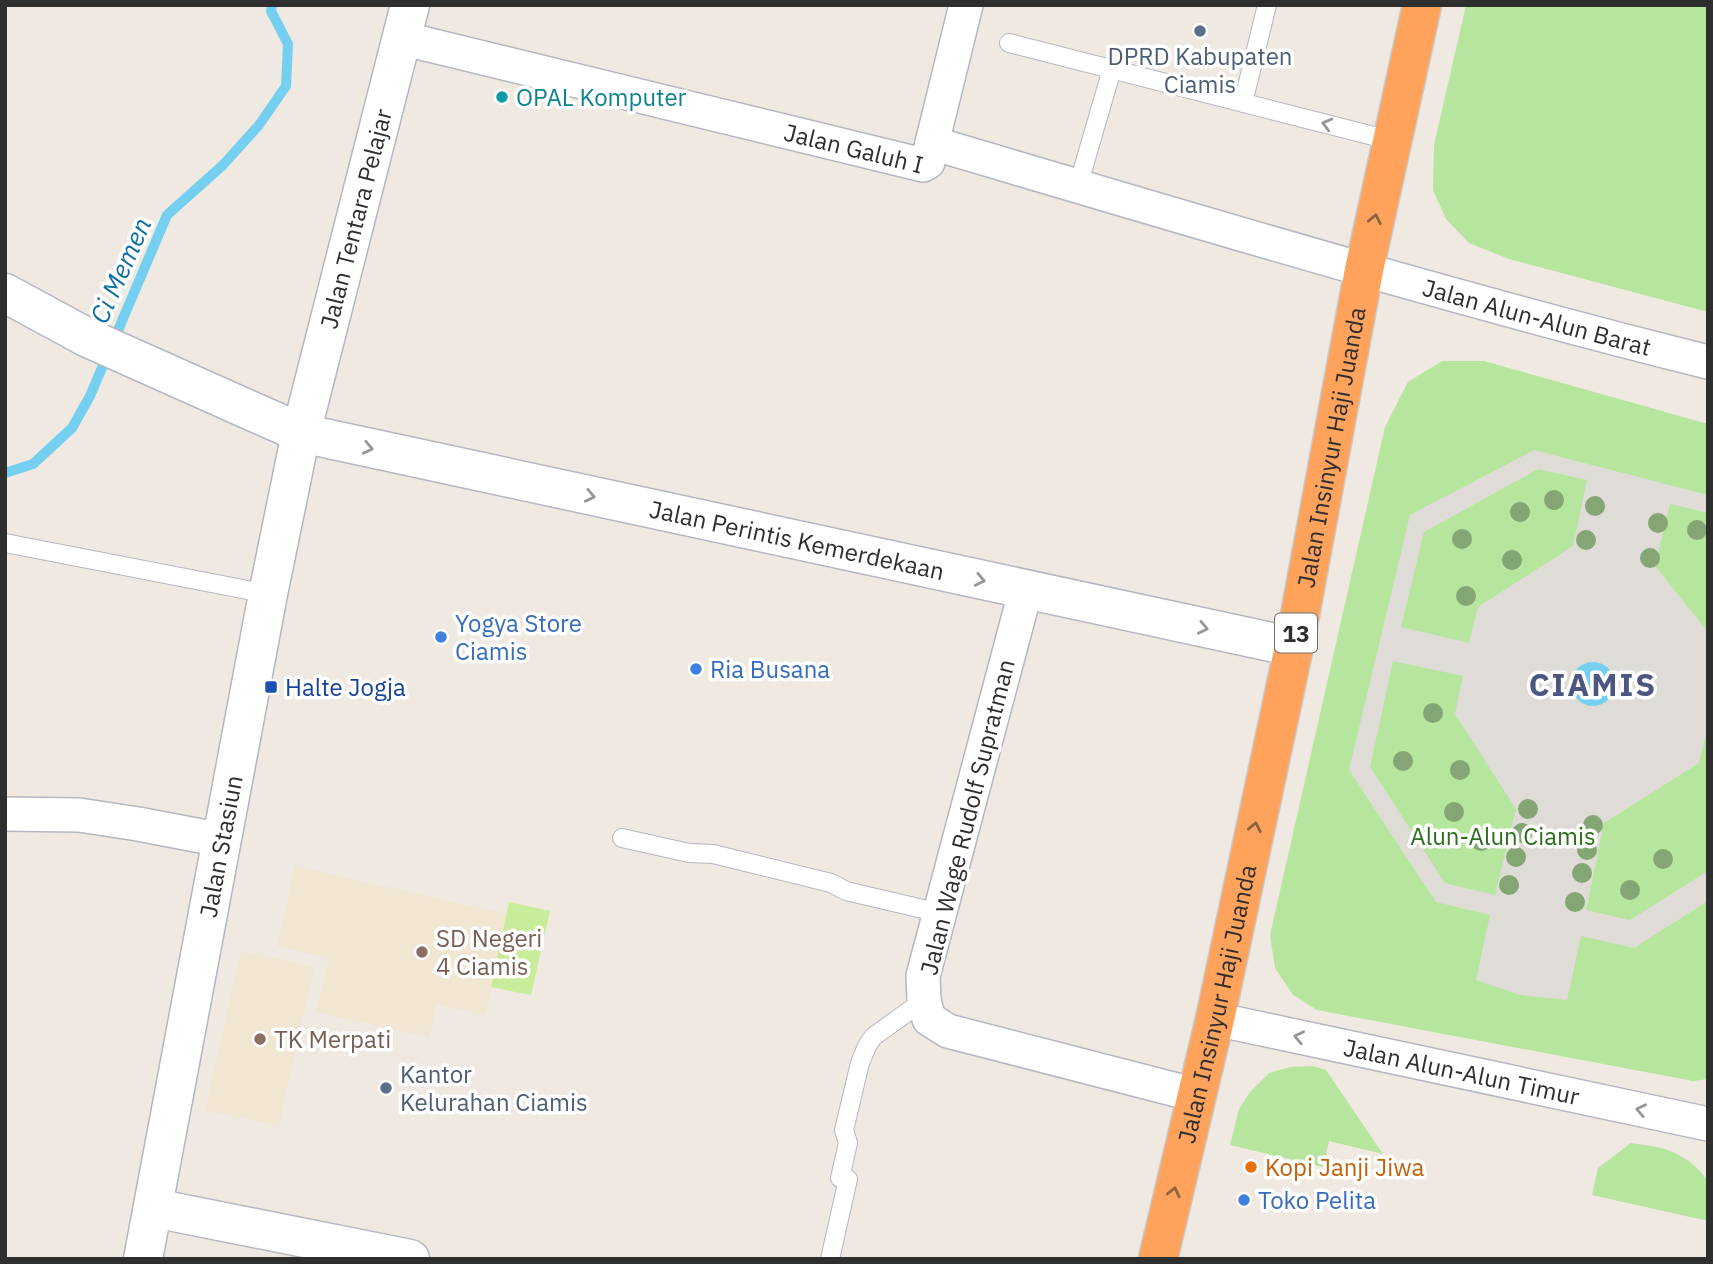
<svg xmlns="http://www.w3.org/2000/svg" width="1713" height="1264" font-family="'IBM Plex Sans',sans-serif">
  <rect width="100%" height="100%" fill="#efe9e1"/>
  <path fill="#f0e6d1" d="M295,866L506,914L509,902L550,911L531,995L492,987L485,1015L437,1004L429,1037L316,1012L329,958L277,946Z
    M241,951L314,967L279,1126L205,1110Z"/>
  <path fill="#b6e59e" d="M1466,5H1708V312L1509,259L1469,243L1446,219L1433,190L1434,145Z
    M1442,361H1484L1708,424V1079L1693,1081L1317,1010L1293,995L1275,968L1270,935L1385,427L1408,382Z
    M1313,1066L1326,1070L1383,1154L1329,1141L1323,1167L1230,1145L1239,1109L1250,1092L1269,1073L1290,1067Z
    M1631,1143C1644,1145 1658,1146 1670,1151C1684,1156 1702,1169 1708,1183V1221L1592,1195L1598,1168Z"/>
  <path fill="#c9ec9a" d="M509,902L550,911L531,995L491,987Z"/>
  <path fill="#dfdcd8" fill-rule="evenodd" d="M1534,450L1708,495V513L1670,504L1655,566L1708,632V726L1699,763L1604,823L1586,910L1630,920L1708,871V901L1634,948L1581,936L1567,1000L1520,995L1476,980L1490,915L1436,902L1349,770L1410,515ZM1538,469L1587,480L1573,546L1478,607L1469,643L1401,627L1424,532ZM1393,661L1463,676L1455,714L1516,809L1495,895L1445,883L1370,767ZM1572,677L1611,695L1601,704L1594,706L1587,705L1572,691L1571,684Z"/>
  <path fill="#75cff0" d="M1571 684a22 22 0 1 1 44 0a22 22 0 1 1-44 0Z"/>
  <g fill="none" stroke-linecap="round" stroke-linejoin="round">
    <path stroke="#75cff0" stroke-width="10" d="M113,342L167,215L223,165L259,125L286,86L288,44L271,11L272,5
      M5,473L33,464L72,428L90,396L107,356"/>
    <defs>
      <path id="lane" d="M1009,43L1393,141
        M1243,103L1267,5
        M1078,186L1112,69
        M5,543L268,594
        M622,838L689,853L713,854L831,883L846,891L940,913
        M830,1259L848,1179L840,1178L848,1143L844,1130L860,1063L867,1046L873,1037L924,1000"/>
      <g id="street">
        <path id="s1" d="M401,38L923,165L928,162L932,143C1189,219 1447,297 1708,362"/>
        <path d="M932,143L966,5"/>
        <path d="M1026,589L923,976L924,1000L929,1019L948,1031L1196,1095"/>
        <path d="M5,814L79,815L138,824L222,840"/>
        <path id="s2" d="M1215,1019L1708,1124"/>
      </g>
      <g id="secondary">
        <path id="s3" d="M5,293L88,338L301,433L1294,647"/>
        <path d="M154,1208L410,1259"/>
        <path id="s4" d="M143,1259L268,594L301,433L410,5"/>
      </g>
      <g id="highway">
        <path id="s5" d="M1158,1259L1215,1019L1294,647L1364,270L1422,5"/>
      </g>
    </defs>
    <use href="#lane" stroke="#b4b7c1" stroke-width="20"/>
    <use href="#street" stroke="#b4b7c1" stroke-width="36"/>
    <use href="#secondary" stroke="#b4b7c1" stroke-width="41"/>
    <use href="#highway" stroke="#c9c9c9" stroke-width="41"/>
    <use href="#lane" stroke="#fff" stroke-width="18"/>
    <use href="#street" stroke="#fff" stroke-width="33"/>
    <use href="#secondary" stroke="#fff" stroke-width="38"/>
    <use href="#highway" stroke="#ffa35c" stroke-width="38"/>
  </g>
  <g fill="#84a574">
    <circle cx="1554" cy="500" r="10"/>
    <circle cx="1595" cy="506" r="10"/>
    <circle cx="1520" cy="512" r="10"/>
    <circle cx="1658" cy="523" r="10"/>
    <circle cx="1697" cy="530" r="10"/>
    <circle cx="1462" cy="539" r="10"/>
    <circle cx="1586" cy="540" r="10"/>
    <circle cx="1650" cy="558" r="10"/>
    <circle cx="1512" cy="560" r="10"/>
    <circle cx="1466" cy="596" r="10"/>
    <circle cx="1433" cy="713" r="10"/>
    <circle cx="1403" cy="761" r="10"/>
    <circle cx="1460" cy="770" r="10"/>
    <circle cx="1528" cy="809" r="10"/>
    <circle cx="1454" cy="812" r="10"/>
    <circle cx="1593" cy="825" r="10"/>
    <circle cx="1522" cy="833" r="10"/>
    <circle cx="1481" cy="841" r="10"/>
    <circle cx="1587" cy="850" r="10"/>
    <circle cx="1516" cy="857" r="10"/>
    <circle cx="1663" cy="859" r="10"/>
    <circle cx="1582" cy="873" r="10"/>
    <circle cx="1509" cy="885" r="10"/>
    <circle cx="1630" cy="890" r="10"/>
    <circle cx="1575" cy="902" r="10"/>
  </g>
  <defs><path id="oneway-chevron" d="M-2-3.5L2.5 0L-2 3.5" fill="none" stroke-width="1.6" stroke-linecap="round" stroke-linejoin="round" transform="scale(1.75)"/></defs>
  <g stroke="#969696">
    <use href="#oneway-chevron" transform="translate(1327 124) rotate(-165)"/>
    <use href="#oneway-chevron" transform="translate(368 448) rotate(12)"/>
    <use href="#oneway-chevron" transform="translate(590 496) rotate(12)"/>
    <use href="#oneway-chevron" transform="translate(980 580) rotate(12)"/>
    <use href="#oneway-chevron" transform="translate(1203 628) rotate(12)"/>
    <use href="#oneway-chevron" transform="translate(1299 1037) rotate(-168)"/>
    <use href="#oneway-chevron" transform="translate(1641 1110) rotate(-168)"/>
  </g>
  <g stroke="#8c6343">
    <use href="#oneway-chevron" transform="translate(1375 219) rotate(-78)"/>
    <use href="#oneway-chevron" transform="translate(1255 827) rotate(-78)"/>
    <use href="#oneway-chevron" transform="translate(1174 1192) rotate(-77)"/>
  </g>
  <g fill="#5c6f8a" stroke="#fff" stroke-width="2.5">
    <circle cx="1200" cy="31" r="7"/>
    <circle cx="386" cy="1088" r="7"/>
  </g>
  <circle fill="#0f9aa8" stroke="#fff" stroke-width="2.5" cx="502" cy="97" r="7"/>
  <g fill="#3f7fe0" stroke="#fff" stroke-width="2.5">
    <circle cx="441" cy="637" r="7"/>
    <circle cx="696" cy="669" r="7"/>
    <circle cx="1244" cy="1200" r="7"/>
  </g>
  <rect fill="#1a4fb4" stroke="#fff" stroke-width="2.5" x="264" y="680" width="14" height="14" rx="3.5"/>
  <g fill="#8d6e63" stroke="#fff" stroke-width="2.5">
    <circle cx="422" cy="952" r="7"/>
    <circle cx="260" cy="1039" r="7"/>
  </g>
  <circle fill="#e8710a" stroke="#fff" stroke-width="2.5" cx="1251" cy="1167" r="7"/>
  <g text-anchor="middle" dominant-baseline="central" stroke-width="7" stroke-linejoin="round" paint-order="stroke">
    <rect fill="#fff" stroke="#6d6d6d" stroke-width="2" x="1275" y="613.5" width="42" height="39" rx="5"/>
    <g font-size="23" font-weight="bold" fill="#2e2e2e">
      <text x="1296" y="633">13</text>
    </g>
    <g font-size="24" fill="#4e5e75" stroke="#fff">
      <text x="1200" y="56">DPRD Kabupaten<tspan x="1200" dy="28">Ciamis</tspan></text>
      <text x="400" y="1074" text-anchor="start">Kantor<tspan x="400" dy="28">Kelurahan Ciamis</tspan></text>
    </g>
    <g font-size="24" fill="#0d838f" stroke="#fff" text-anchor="start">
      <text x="516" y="97">OPAL Komputer</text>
    </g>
    <g font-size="24" fill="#2e2e2e" stroke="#fff">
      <text stroke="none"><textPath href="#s1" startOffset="466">Jalan Galuh I</textPath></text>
      <text stroke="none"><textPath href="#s4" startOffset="1062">Jalan Tentara Pelajar</textPath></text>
      <text stroke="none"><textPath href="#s1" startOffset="1192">Jalan Alun-Alun Barat</textPath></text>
      <text stroke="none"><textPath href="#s5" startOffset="830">Jalan Insinyur Haji Juanda</textPath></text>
      <text stroke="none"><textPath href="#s3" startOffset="835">Jalan Perintis Kemerdekaan</textPath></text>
      <text transform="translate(967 817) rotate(-76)">Jalan Wage Rudolf Supratman</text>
      <text stroke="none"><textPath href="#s4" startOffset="420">Jalan Stasiun</textPath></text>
      <text stroke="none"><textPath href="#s5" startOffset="262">Jalan Insinyur Haji Juanda</textPath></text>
      <text stroke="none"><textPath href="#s2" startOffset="252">Jalan Alun-Alun Timur</textPath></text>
    </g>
    <g font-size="24" fill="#366cbe" stroke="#fff" text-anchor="start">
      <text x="455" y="623">Yogya Store<tspan x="455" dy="28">Ciamis</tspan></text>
      <text x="710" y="669">Ria Busana</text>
      <text x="1258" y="1200">Toko Pelita</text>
    </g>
    <g font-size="24" fill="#164399" stroke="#fff" text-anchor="start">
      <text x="285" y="687">Halte Jogja</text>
    </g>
    <g font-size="24" fill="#2c6e1b" stroke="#fff">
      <text x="1503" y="836">Alun-Alun Ciamis</text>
    </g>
    <g font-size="24" fill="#785e54" stroke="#fff" text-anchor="start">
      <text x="436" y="938">SD Negeri<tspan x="436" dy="28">4 Ciamis</tspan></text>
      <text x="274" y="1039">TK Merpati</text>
    </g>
    <g font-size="24" fill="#c56008" stroke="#fff" text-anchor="start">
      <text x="1265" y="1167">Kopi Janji Jiwa</text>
    </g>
    <g font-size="26" font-style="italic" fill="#0d6fa3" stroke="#fff">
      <text transform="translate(120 270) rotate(-66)">Ci Memen</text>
    </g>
    <g font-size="32" font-weight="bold" letter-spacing="2" fill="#4d5680" stroke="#fff">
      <text x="1593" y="684">CIAMIS</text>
    </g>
  </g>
  <rect width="1713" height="1264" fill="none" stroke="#2e2e2e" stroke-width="14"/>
</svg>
